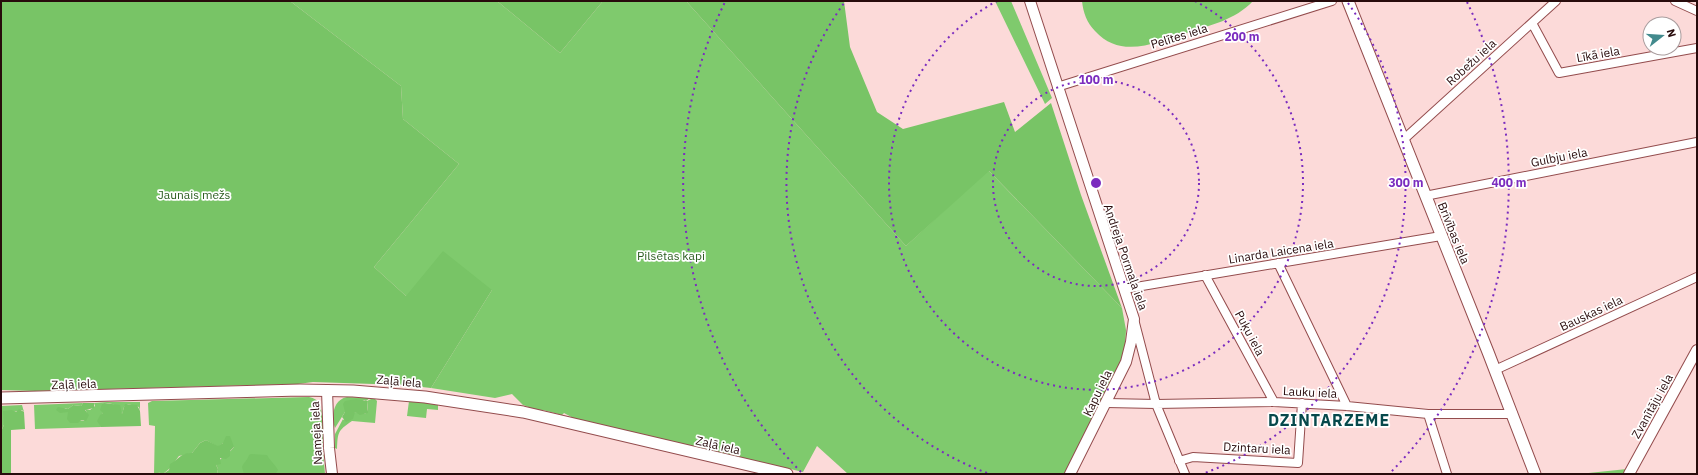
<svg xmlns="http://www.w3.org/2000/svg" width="1698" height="475" font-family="'IBM Plex Sans',sans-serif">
  <rect width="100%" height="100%" fill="#fcdad9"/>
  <path fill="#7fca6d" d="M290,1H497L560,53L603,1H686L906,246L988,170L1122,308L1126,330L1125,348L1118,369L1065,474H848L817,446L803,472L575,419L564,413L562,415L543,410L542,412L523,405L512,394L495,398L431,388L492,290L406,296L374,267L459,164L403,119L401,86Z
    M995,1H1011L1052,98L1045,104Z
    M1082,1H1253C1235,20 1211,25 1187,33C1157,42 1121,60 1095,31C1087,23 1083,12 1082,1Z
    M309,397C320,399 321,406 322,416H324L325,449L323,450L325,474H217L218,469L216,465C220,457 228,455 234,447L223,443L218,447L206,440L200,443L192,453L179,456L169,469L163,474L158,472V474H154L155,426L149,425L148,403L152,401Z
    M347,397L370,398L366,401L364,400L345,412L335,428C331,416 333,400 347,397Z
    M371,399H375L377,401L375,423L352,421C337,431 338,433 337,449L335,448V434L343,419V420L355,412L365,414L368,410L367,401Z
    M409,401L438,404V410L427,409L426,418L407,416Z
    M107,402H140V411L139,407L128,404L124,407L122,415C120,406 111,401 102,404L103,413L99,418L101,427L35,429L34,405L83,403L81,406L73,405L68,409L64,408L69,412L68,415L76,423L79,420L84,421L87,413L85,409L90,410L95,406L94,403Z
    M22,405L24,412L22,410L5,414L4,425L1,431V406Z
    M1627,469L1623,474H1579Z"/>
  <path fill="#78c466" d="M1,1H290L401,86L403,119L459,164L374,267L406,296L443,251L492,290L431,388L404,385L313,382L298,384L35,391L1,390Z
    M497,1H603L560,53Z
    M686,1H844L850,47L877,112L903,129L1004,102L1015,132L1051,103L1081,195L1122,308L989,171L906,246Z
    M356,399L367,401L368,413L360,415L355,412L353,419L346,422L342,417L345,412L343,404L345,401Z
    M83,403H94V408L85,410L89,415L86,421L81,420L78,423H70L67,419L68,412L60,413L56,410L58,407L68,409L73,405L81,406Z
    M104,403L120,405L122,414L125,404L137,405L140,411L141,426L101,427L97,421L100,415L103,413L100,410L102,404Z
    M19,409L24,412L25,429L11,430V474L1,473V431L4,425L3,411L12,410L16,412Z
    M226,436H230L234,447L230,451V456L226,459L220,458L221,464L216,465L218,469L217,474H158V472L163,474L169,470L170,464C178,460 181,452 192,453L200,443L206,440L218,446L223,443Z
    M251,454L267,455C270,461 275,464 278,470L276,473L277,474H244L242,467C244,462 247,461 249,455Z"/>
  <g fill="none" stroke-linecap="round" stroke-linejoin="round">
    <defs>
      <path id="minor" d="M1675,1L1697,11
        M1532,23L1559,73L1697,48
        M1057,87L1332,1
        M1403,140L1556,1
        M1425,196L1697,142
        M1278,263L1347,406
        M1205,275L1274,402
        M1124,289L1441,236
        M1135,323L1156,404L1185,474
        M1495,370L1697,277
        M1107,403L1156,404L1274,402L1347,406L1428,414H1513
        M1428,414L1447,474
        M1179,461L1193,457L1298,463L1302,403"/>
      <path id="tertiary" d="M1030,1L1134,319L1131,342L1126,362L1070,474
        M327,390L329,448L332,474
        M1629,474L1697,350"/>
      <path id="secondary" d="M1348,1L1488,352L1535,474
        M1,398L300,390L353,391L425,397L523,412L787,474"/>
    </defs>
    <use href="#minor" stroke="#934c4d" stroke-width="10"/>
    <use href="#tertiary" stroke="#934c4d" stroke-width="12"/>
    <use href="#secondary" stroke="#934c4d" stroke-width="13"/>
    <use href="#minor" stroke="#fff" stroke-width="8"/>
    <use href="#tertiary" stroke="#fff" stroke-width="10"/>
    <use href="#secondary" stroke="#fff" stroke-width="11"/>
  </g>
  <g fill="none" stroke="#7b2cbf" stroke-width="2" stroke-dasharray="2 4">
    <circle cx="1096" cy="183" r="103"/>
    <path d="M1195 1A207 207 0 1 1 997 1"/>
    <path d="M987 473A310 310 0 0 1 844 3M1348 3A310 310 0 0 1 1205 473"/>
    <path d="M801 472A413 413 0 0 1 725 2M1467 2A413 413 0 0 1 1391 472"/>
  </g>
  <g text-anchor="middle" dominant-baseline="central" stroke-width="3.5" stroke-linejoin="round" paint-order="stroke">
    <g font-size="12" fill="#280b0c" stroke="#fff">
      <text transform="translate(1179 36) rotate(-17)">Pelītes iela</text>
      <text transform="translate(1598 54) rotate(-10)">Līkā iela</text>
      <text transform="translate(1471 62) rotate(-42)">Robežu iela</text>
      <text transform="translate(1559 157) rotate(-11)">Gulbju iela</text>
      <text transform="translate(1454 233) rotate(68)">Brīvības iela</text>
      <text transform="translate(1281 251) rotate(-9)">Linarda Laicena iela</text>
      <text transform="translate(1126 257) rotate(71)">Andreja Pormaļa iela</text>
      <text transform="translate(1591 313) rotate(-25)">Bauskas iela</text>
      <text transform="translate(1250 333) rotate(62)">Puķu iela</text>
      <text transform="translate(399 381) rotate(5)">Zaļā iela</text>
      <text transform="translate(74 384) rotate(-2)">Zaļā iela</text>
      <text transform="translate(1310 392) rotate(3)">Lauku iela</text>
      <text transform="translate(1097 393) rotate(-64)">Kapu iela</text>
      <text transform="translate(1652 406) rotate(-61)">Zvanītāju iela</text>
      <text transform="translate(316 433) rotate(-93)">Nameja iela</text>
      <text transform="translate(718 445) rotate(13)">Zaļā iela</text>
      <text transform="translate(1257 448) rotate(3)">Dzintaru iela</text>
    </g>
    <g font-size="12" fill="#2b5d1f" stroke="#fff">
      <text x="194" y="194">Jaunais mežs</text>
      <text x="671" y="255">Pilsētas kapi</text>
    </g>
    <g font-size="16" font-weight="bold" letter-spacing="1" fill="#07494c" stroke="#fff">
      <text x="1329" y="420">DZINTARZEME</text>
    </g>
  </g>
  <circle cx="1096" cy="183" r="6" fill="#7b2cbf" stroke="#fff" stroke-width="2"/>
  <g font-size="12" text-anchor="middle" font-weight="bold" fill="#7b2cbf" stroke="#fff" stroke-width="3.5" stroke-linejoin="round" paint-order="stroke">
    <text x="1242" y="41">200 m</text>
    <text x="1096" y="84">100 m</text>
    <text x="1406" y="187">300 m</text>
    <text x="1509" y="187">400 m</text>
  </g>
  <rect width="1698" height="475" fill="none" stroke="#280b0c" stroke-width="4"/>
  <g transform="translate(1662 36) rotate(73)"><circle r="19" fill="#ffffff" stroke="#a99d9e"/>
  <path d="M0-3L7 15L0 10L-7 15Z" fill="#428a8d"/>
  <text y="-6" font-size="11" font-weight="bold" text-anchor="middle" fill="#280b0c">N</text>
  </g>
</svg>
